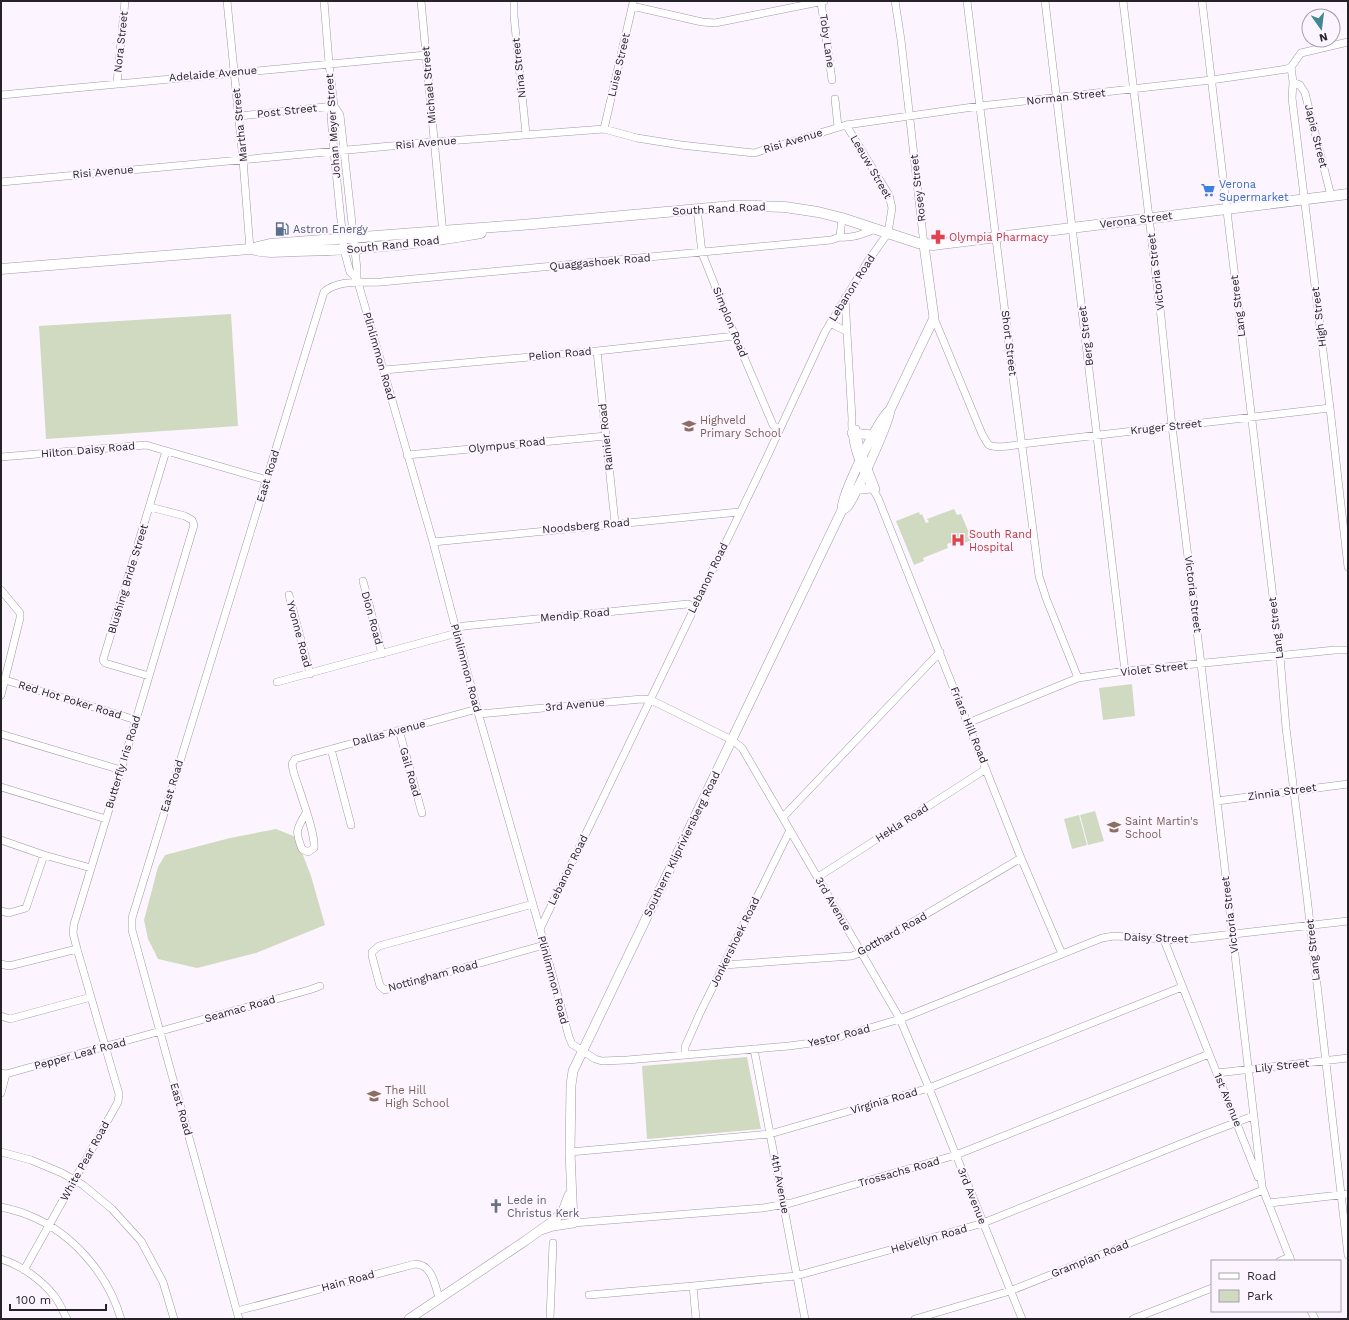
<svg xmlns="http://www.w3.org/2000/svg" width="1349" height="1320" font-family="'Work Sans',sans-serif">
  <rect width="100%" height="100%" fill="#fcf5ff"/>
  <path fill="#d0dac1" d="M231,314L238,426L46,439L39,326Z
    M954,509L957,515L961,514L972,540L959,545L957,541L947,544L948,548L923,558L924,561L914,565L896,521L919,512L920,515L922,514L926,523L929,522L927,519Z
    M1132,684L1135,716L1103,720L1099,688Z
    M1095,811L1104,841L1088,845L1080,815Z
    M1079,815L1087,845L1072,849L1064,819Z
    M276,829L296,837L311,876L325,925L256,953L197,968L158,959L148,939L144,920L158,867L165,855L230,838Z
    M747,1057L761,1129L647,1139L642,1066Z"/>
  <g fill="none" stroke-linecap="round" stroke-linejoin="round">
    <defs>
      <path id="minor" d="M227,1L243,160L250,249
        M324,1L329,63L334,106L331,116L334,152L344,250L350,272L357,279
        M421,1L443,234
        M514,1V16L526,134
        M895,1L901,40L924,245
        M967,1L1012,370L1039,576L1046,598L1078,678
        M1045,1L1125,671
        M1123,1L1161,317L1172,426L1201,664L1262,1186
        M1202,1L1280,656L1286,728L1307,897L1348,1255
        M821,2L832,80
        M632,6L702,22L715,23L824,1
        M1291,67L1293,82L1292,98L1330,408L1348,567
        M1293,82L1300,85L1305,93L1331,196
        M117,83L125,1
        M1,95L426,55
        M835,99L838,127
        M334,106L340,115L357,269V279L433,542L477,709L540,929L569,1037L572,1044L595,1059L602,1061L627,1060L789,1046L826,1041L900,1019L1102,938L1114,936L1181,940L1348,921
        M239,116L334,106
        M604,129L633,3
        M1,182L434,142L604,129L637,138L681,145L754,153L846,125L980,106L1211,80L1287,69L1291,67L1301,53L1348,42
        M697,209L702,253L735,336L773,425L779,430
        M840,237C856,238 861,234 876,229
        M845,298L852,419C850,449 863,473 878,498L1021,858L1062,954
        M934,318L982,434C984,437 986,442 989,445C996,449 1015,445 1022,444L1330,408
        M830,323L846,331
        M597,351L615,523
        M384,370L597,351L735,336
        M856,429L860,448L876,489
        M407,455L606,436
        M1,457L146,445L267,480
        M433,542L739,512
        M363,581L382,654
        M1,590L20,613V618L1,695
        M289,595L310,674
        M456,628L464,626L688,604L695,606
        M149,676L105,663L103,660L166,451
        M5,680L136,720
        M277,682L457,633
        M479,714L642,699L651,700L732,740L742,748L900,1019L929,1088L1022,1319
        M968,723L1078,678L1125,671L1335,650H1348
        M399,730L422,813
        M1,734L121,770
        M331,749L351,825
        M1,787L106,819
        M1217,801L1348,784
        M306,813C296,830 295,831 302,849L308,852L314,848C316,833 298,788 293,770L292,764L295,759L477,709
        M783,817L940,652
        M1,840L44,855L91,868
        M818,877L986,769
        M533,904L379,946L372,952V956L380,986L385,990L544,945
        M1,911L9,913L26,908L44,855
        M540,929L766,459L825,332L868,261L888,233L892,208L889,195L846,125
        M1164,940L1258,1177
        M1,964L9,966L77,949
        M724,965L852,956L862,952L1021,858
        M1,1016L10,1019L91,997
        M754,1049L805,1319
        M685,1055V1047L700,1013L790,830
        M1,1073L6,1074L49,1062L309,990L320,986
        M1217,1073L1348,1058
        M1,1093L6,1074
        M1,1152L31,1160L62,1173L83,1185L112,1209L141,1241L163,1282L174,1319
        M570,1152L770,1134L929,1088L1182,987
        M1262,1187L1291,1261
        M1269,1203L1348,1194
        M1,1207C10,1209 19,1211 28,1215C72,1232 108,1274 121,1319
        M573,1223L763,1208L791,1203L956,1155L1209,1054
        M1,1259C21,1265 42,1280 55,1297C60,1303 63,1312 67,1319
        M1280,1261L1290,1257
        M24,1270L118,1102L119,1094L77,949L73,933L74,924L121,770L194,525L192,520L185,516L150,507
        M693,1286L696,1319
        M589,1295L693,1286L796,1276L893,1249L983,1223L1203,1135L1253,1116
        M237,1311L415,1264C432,1264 435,1285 439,1298
        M1311,1311L1315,1319
        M239,1319L132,930V918L324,292C339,279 363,283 381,282L831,240L840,237L842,218
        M550,1319L553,1243
        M915,1319L1010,1291L1263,1190
        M1133,1319L1212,1288"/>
      <path id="tertiary" d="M852,433L872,435
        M853,490L871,488
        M842,510C845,509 845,509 847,507C855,497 890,421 890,410L934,318L924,245
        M541,1230L553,1226L573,1223L570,1152L571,1085L573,1071L842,510C840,498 879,417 890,410
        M409,1319L525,1241L553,1221L563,1211L569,1195"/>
      <path id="secondary" d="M253,249C263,254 284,251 296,251C358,250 420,244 481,233
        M1,269L250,249L270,244L533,224L732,206H756L785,207L818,212L842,218L918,243L933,245L1348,194"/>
    </defs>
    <use href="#minor" stroke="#a199a4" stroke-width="8"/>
    <use href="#tertiary" stroke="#a199a4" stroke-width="10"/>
    <use href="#secondary" stroke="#a199a4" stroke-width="11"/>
    <use href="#minor" stroke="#fff" stroke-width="7"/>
    <use href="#tertiary" stroke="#fff" stroke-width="9"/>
    <use href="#secondary" stroke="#fff" stroke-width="10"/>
  </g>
  <defs>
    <symbol id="supermarket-bare" viewBox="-9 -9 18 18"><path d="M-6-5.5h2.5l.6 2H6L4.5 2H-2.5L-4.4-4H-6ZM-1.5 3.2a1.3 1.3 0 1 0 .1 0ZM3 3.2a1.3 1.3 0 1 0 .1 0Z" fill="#3f7fe0" stroke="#fcf5ff" stroke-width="2.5" paint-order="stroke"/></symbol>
    <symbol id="fuel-bare" viewBox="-9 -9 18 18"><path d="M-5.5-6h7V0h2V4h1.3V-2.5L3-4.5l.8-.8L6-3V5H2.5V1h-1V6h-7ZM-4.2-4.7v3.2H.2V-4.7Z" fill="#5c6f8a" stroke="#fcf5ff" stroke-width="2.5" paint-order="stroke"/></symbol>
    <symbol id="pharmacy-bare" viewBox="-9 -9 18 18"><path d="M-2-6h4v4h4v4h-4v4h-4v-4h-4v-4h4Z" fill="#e0444e" stroke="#fcf5ff" stroke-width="2.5" paint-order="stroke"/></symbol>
    <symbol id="school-bare" viewBox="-9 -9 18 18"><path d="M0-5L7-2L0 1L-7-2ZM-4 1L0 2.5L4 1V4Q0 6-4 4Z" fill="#8d6e63" stroke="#fcf5ff" stroke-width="2.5" paint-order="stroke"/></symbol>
    <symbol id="hospital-bare" viewBox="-9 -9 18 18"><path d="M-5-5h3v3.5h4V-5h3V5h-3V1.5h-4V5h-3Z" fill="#e0444e" stroke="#fcf5ff" stroke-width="2.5" paint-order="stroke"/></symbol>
    <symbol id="church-bare" viewBox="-9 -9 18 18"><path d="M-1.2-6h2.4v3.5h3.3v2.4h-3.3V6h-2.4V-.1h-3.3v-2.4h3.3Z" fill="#6b7280" stroke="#fcf5ff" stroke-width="2.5" paint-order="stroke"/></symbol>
  </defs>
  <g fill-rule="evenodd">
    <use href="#supermarket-bare" x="1198" y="180" width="20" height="20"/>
    <use href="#fuel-bare" x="272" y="219" width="20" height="20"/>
    <use href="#pharmacy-bare" x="928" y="227" width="20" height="20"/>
    <use href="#school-bare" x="679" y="416" width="20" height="20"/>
    <use href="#hospital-bare" x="948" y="530" width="20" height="20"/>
    <use href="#school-bare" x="1104" y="817" width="20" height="20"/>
    <use href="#school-bare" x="364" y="1086" width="20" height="20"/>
    <use href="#church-bare" x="486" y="1196" width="20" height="20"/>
  </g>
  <g text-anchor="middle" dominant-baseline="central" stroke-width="4" stroke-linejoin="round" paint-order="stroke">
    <g font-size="11" fill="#262328" stroke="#fcf5ff">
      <text transform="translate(827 41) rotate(82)">Toby Lane</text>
      <text transform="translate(121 42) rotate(-84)">Nora Street</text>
      <text transform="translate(619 65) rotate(-77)">Luise Street</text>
      <text transform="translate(519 68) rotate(-96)">Nina Street</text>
      <text transform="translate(213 74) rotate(-5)">Adelaide Avenue</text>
      <text transform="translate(429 85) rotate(-95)">Michael Street</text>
      <text transform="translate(1066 97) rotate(-6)">Norman Street</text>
      <text transform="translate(287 111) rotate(-6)">Post Street</text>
      <text transform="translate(240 125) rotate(-96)">Martha Street</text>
      <text transform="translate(333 126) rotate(-94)">Johan Meyer Street</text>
      <text transform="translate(1316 136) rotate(76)">Japie Street</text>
      <text transform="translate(793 141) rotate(-17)">Risi Avenue</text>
      <text transform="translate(426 143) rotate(-5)">Risi Avenue</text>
      <text transform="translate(871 167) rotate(60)">Leeuw Street</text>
      <text transform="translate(103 172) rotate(-5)">Risi Avenue</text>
      <text transform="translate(918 188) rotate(-97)">Rosey Street</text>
      <text transform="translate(719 209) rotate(-3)">South Rand Road</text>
      <text transform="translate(1136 220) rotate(-7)">Verona Street</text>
      <text transform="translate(393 245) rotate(-6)">South Rand Road</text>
      <text transform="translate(600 262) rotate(-5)">Quaggashoek Road</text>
      <text transform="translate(1156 272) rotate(-97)">Victoria Street</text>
      <text transform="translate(852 288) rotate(-58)">Lebanon Road</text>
      <text transform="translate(1238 306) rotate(-97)">Lang Street</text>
      <text transform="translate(1319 317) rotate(-97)">High Street</text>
      <text transform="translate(730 322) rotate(68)">Simplon Road</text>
      <text transform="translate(1086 336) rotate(-97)">Berg Street</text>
      <text transform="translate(1009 343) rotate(83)">Short Street</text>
      <text transform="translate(560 354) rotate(-5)">Pelion Road</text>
      <text transform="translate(379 356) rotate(74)">Plinlimmon Road</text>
      <text transform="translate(1166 427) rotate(-6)">Kruger Street</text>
      <text transform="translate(606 437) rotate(-96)">Rainier Road</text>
      <text transform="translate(507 445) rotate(-6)">Olympus Road</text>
      <text transform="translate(88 450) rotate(-5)">Hilton Daisy Road</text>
      <text transform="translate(268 476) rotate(-73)">East Road</text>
      <text transform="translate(586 526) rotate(-5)">Noodsberg Road</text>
      <text transform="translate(708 578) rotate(-64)">Lebanon Road</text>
      <text transform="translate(128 579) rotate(-73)">Blushing Bride Street</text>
      <text transform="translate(1193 594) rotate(83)">Victoria Street</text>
      <text transform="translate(575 615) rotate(-5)">Mendip Road</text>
      <text transform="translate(372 618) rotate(75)">Dion Road</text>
      <text transform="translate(1276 628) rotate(-97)">Lang Street</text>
      <text transform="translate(299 634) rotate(75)">Yvonne Road</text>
      <text transform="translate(466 668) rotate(75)">Plinlimmon Road</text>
      <text transform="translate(1154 669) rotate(-6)">Violet Street</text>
      <text transform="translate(70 700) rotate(17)">Red Hot Poker Road</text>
      <text transform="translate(575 705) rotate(-5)">3rd Avenue</text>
      <text transform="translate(969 725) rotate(68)">Friars Hill Road</text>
      <text transform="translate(389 733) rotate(-15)">Dallas Avenue</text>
      <text transform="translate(123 762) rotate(-73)">Butterfly Iris Road</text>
      <text transform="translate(410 772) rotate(74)">Gail Road</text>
      <text transform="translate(172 786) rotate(-73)">East Road</text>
      <text transform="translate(1282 792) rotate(-8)">Zinnia Street</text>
      <text transform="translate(902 823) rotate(-33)">Hekla Road</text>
      <text transform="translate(682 844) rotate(-64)">Southern Klipriviersberg Road</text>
      <text transform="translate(568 870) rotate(-64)">Lebanon Road</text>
      <text transform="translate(833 904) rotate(60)">3rd Avenue</text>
      <text transform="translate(1230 915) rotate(-97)">Victoria Street</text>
      <text transform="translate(892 934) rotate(-29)">Gotthard Road</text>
      <text transform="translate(1156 938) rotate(2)">Daisy Street</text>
      <text transform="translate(735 942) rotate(-64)">Jonkershoek Road</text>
      <text transform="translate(1313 950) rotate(-96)">Lang Street</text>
      <text transform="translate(433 976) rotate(-15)">Nottingham Road</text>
      <text transform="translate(553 980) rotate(75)">Plinlimmon Road</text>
      <text transform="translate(240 1009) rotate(-16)">Seamac Road</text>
      <text transform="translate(839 1036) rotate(-14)">Yestor Road</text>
      <text transform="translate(80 1054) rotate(-15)">Pepper Leaf Road</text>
      <text transform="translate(1282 1066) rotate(-6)">Lily Street</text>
      <text transform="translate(1228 1100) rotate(68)">1st Avenue</text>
      <text transform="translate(884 1101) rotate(-16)">Virginia Road</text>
      <text transform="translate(181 1109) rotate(74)">East Road</text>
      <text transform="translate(85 1161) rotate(-61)">White Pear Road</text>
      <text transform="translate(899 1172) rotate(-16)">Trossachs Road</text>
      <text transform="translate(780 1184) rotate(79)">4th Avenue</text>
      <text transform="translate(972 1196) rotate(68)">3rd Avenue</text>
      <text transform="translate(929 1239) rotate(-16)">Helvellyn Road</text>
      <text transform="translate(1090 1259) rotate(-22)">Grampian Road</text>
      <text transform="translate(348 1281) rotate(-15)">Hain Road</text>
    </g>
    <g font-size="11" fill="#366cbe" stroke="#fcf5ff" text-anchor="start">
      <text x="1219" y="184">Verona<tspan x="1219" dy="13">Supermarket</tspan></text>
    </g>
    <g font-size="11" fill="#4e5e75" stroke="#fcf5ff" text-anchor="start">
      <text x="293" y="229">Astron Energy</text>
    </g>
    <g font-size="11" fill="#be3a42" stroke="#fcf5ff" text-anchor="start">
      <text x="949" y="237">Olympia Pharmacy</text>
      <text x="969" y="534">South Rand<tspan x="969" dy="13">Hospital</tspan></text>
    </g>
    <g font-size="11" fill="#785e54" stroke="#fcf5ff" text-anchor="start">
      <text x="700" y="420">Highveld<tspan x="700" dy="13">Primary School</tspan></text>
      <text x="1125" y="821">Saint Martin's<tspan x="1125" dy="13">School</tspan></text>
      <text x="385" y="1090">The Hill<tspan x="385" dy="13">High School</tspan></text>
    </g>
    <g font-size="11" fill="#5b616d" stroke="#fcf5ff" text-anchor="start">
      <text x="507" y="1200">Lede in<tspan x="507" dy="13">Christus Kerk</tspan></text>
    </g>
  </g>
  <rect width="1349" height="1320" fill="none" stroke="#262328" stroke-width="4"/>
  <rect x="1211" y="1260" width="130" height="52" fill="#fcf5ff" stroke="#a6a1a9"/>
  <rect x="1219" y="1273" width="20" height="6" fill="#ffffff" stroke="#a6a1a9"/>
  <text x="1247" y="1280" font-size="12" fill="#262328">Road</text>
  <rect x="1219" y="1290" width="20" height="12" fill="#d0dac1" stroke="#a6a1a9"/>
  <text x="1247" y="1300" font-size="12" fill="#262328">Park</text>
  <g transform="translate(1321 28) rotate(166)"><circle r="19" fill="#fcf5ff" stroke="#a6a1a9"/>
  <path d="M0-3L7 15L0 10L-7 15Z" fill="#408790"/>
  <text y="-6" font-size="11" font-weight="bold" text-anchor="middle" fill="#262328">N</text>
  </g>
  <path d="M10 1304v6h96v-6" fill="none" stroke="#262328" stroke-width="2"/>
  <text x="16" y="1304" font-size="12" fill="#262328" stroke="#fcf5ff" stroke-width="3" paint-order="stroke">100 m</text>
</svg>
